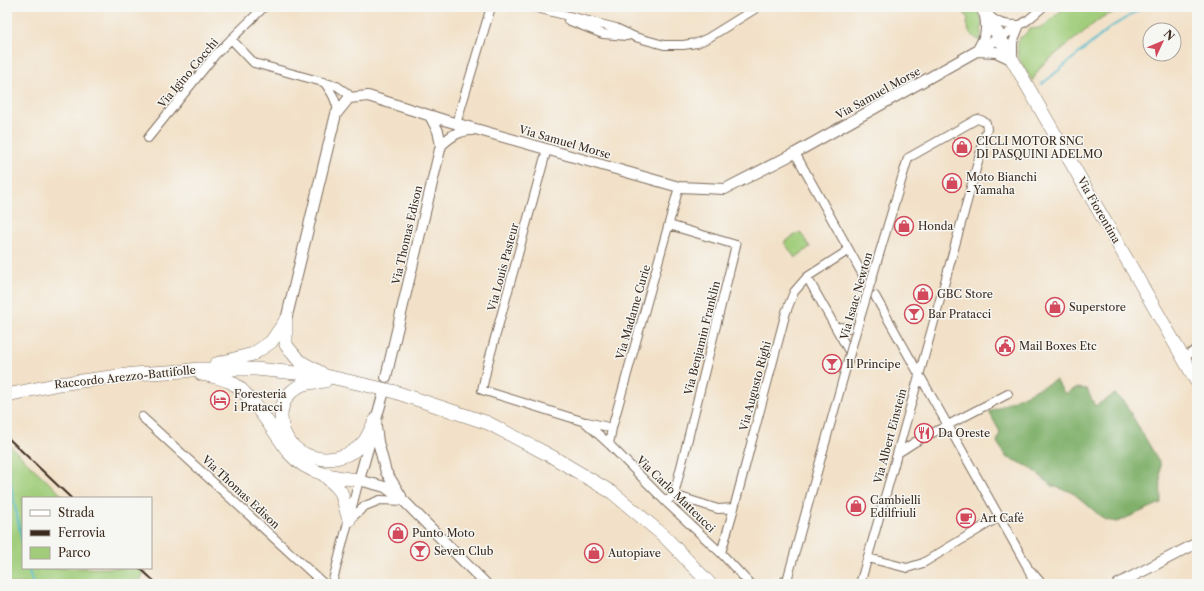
<svg xmlns="http://www.w3.org/2000/svg" width="1204" height="591" font-family="'Libre Caslon Text',serif">
  <rect width="100%" height="100%" fill="#f6f6f2"/>
  <filter id="ink" filterUnits="userSpaceOnUse"><feTurbulence type="fractalNoise" baseFrequency=".025" numOctaves="2"/><feDisplacementMap in="SourceGraphic" scale="8" xChannelSelector="R" yChannelSelector="G"/><feConvolveMatrix kernelMatrix="1 2 1 2 8 2 1 2 1" color-interpolation-filters="sRGB"/></filter>
  <filter id="wash" filterUnits="userSpaceOnUse"><feTurbulence type="fractalNoise" baseFrequency=".012" numOctaves="4" result="noise"/><feDisplacementMap in="SourceGraphic" scale="16" xChannelSelector="R" yChannelSelector="G"/><feGaussianBlur stdDeviation="0.9" result="paint"/><feColorMatrix in="noise" values="0 0 0 0 0 0 0 0 0 0 0 0 0 0 0 0 0 1.4 0 .05"/><feComposite in="paint" operator="in"/></filter>
  <g filter="url(#wash)">
    <rect width="100%" height="100%" fill="#f2e1c8"/>
    <path fill="#a1cd7b" stroke="#6e7c4c" d="M961,7H976C984,22 982,26 980,42L969,32L967,23L968,19Z
      M1065,7H1126L1101,18L1041,66L1032,81C1024,66 1012,54 1020,37H1022L1030,29L1039,28L1045,25Z
      M800,232L810,247L795,258L784,242Z
      M7,443L65,498H23V568H140L144,572L139,584H7Z"/>
    <path fill="#80b06b" stroke="#5e6d44" d="M1056,380L1065,394L1076,388L1087,389L1095,406L1115,394L1124,402L1160,463L1161,503L1117,522L1105,520L1072,492L1052,486L1030,467L1006,457L997,442L1000,432L989,412Z"/>
    <g fill="none" stroke-linecap="round" stroke-linejoin="round">
      <path stroke="#4fbacb" stroke-width="2" d="M1042,84L1111,27L1144,7
        M7,464L23,547
        M28,568L33,584"/>
    </g>
  </g>
  <g filter="url(#ink)">
    <g fill="none" stroke-linecap="round" stroke-linejoin="round">
      <defs>
        <path id="minor" d="M533,7L616,28L635,37L664,45H683L697,43L708,38L758,7
          M991,17C1000,25 1009,25 1020,25L1013,42V57
          M568,20L603,34L627,36
          M1000,38L1028,20L1043,7
          M231,39L254,63L337,86L347,93L351,98
          M324,82C332,93 336,99 338,112
          M456,124L491,7
          M148,138L215,55L264,7
          M547,149L487,367L482,390L585,422L609,444L666,502L721,553L750,584
          M795,153L864,277
          M807,277L850,353
          M875,296L1027,566L1034,584
          M836,327L857,328
          M1183,358L1197,349
          M142,417L324,584
          M587,422L612,428
          M609,444L612,428L679,187
          M898,453L915,442L1008,394
          M674,495L718,509L734,508
          M666,502L674,495L736,245L669,225
          M349,520L365,506L380,500L404,501
          M721,553L734,508L786,312L794,292L807,277L849,250
          M868,558L907,568L923,563L999,517
          M1031,571L1042,584
          M785,580L797,584
          M332,584L359,480
          M860,584C904,433 945,281 987,129L986,123L981,120L977,119L908,158"/>
        <path id="tertiary" d="M985,16C988,33 985,37 977,51L996,52L1013,60
          M441,145C451,136 459,130 472,130
          M286,320L336,114L349,98L368,96L444,120L679,187L725,189L795,153L1000,38
          M386,377L441,145L438,131L430,116
          M383,395L359,480L385,487L404,501L486,584
          M376,426L378,442L386,472L401,496
          M1118,584L1197,543"/>
        <path id="primary" d="M982,7L1197,382
          M286,320V345L299,361L321,373
          M216,364L253,354L271,342L286,320
          M201,374C211,376 222,378 231,382C251,393 276,435 290,454C308,474 333,477 359,480
          M325,381C318,382 308,382 301,385C288,392 281,402 281,417C282,460 336,472 363,443C368,437 371,428 375,421
          M7,395L59,384L134,374L184,371L198,369H256L326,376L392,391L488,423L551,456L613,493L664,536L710,584
          M323,474L336,486L341,492L349,520"/>
      </defs>
      <use href="#minor" stroke="#7b6a5a" stroke-width="10"/>
      <use href="#tertiary" stroke="#7b6a5a" stroke-width="12"/>
      <use href="#primary" stroke="#7b6a5a" stroke-width="14"/>
      <use href="#minor" stroke="#fff" stroke-width="8"/>
      <use href="#tertiary" stroke="#fff" stroke-width="10"/>
      <use href="#primary" stroke="#fff" stroke-width="13"/>
      <path stroke="#3b2a1e" stroke-width="2" d="M7,437L71,498
        M140,568L157,584"/>
      <defs>
        <path id="minor-bridge" d="M786,584L857,328L908,158"/>
      </defs>
      <use href="#minor-bridge" stroke="#7b6a5a" stroke-width="10" stroke-linecap="butt"/>
      <use href="#minor-bridge" stroke="#fff" stroke-width="8"/>
    </g>
  </g>
  <defs>
    <symbol id="shop-ring" viewBox="-11 -11 22 22"><circle r="9.5" fill="#f6f6f2" stroke="#d1495b" stroke-width="1.5"/><path d="M-5-2.5h2.3a2.7 3.5 0 0 1 5.4 0H5L5.5 6h-11ZM-1.5-2.5h3a1.5 2.3 0 0 0-3 0Z" fill="#d1495b"/></symbol>
    <symbol id="bar-ring" viewBox="-11 -11 22 22"><circle r="9.5" fill="#f6f6f2" stroke="#d1495b" stroke-width="1.5"/><path d="M-6-5H6L.8 .8V4.5H3.5V6h-7V4.5H-.8V.8Z" fill="#d1495b"/></symbol>
    <symbol id="civic-ring" viewBox="-11 -11 22 22"><circle r="9.5" fill="#f6f6f2" stroke="#d1495b" stroke-width="1.5"/><path d="M-.6-6.5H3V-4.5H.6V-3L4-1V1h2V6H-6V1h2V-1L-.6-3ZM-1.2 2.5V6h2.4V2.5Z" fill="#d1495b"/></symbol>
    <symbol id="hotel-ring" viewBox="-11 -11 22 22"><circle r="9.5" fill="#f6f6f2" stroke="#d1495b" stroke-width="1.5"/><path d="M-6-4.5h1.5V1H6V5H4.5V3h-9V5H-6ZM-4 0a1.8 1.8 0 1 1 3.6 0ZM.5 0V-2.5h3Q6-2.5 6 0Z" fill="#d1495b"/></symbol>
    <symbol id="restaurant-ring" viewBox="-11 -11 22 22"><circle r="9.5" fill="#f6f6f2" stroke="#d1495b" stroke-width="1.5"/><path d="M-5-6h1v4h1v-4h1v4h1v-4h1v5L-1.5 .5V6h-2V.5L-5-1ZM5-6V6H3V1.5H1.5Q1.5-4 5-6Z" fill="#d1495b"/></symbol>
    <symbol id="cafe-ring" viewBox="-11 -11 22 22"><circle r="9.5" fill="#f6f6f2" stroke="#d1495b" stroke-width="1.5"/><path d="M-5.5-4.5H6V0H3Q3 3.5 0 3.5H-2.5Q-5.5 3.5-5.5 0ZM3-3.2v2h1.7v-2ZM-6 4.5H4V6H-6Z" fill="#d1495b"/></symbol>
  </defs>
  <g fill-rule="evenodd">
    <use href="#shop-ring" x="951" y="136" width="22" height="22"/>
    <use href="#shop-ring" x="941" y="172" width="22" height="22"/>
    <use href="#shop-ring" x="893" y="215" width="22" height="22"/>
    <use href="#shop-ring" x="912" y="283" width="22" height="22"/>
    <use href="#shop-ring" x="1044" y="296" width="22" height="22"/>
    <use href="#bar-ring" x="903" y="303" width="22" height="22"/>
    <use href="#civic-ring" x="994" y="335" width="22" height="22"/>
    <use href="#bar-ring" x="821" y="353" width="22" height="22"/>
    <use href="#hotel-ring" x="209" y="389" width="22" height="22"/>
    <use href="#restaurant-ring" x="913" y="422" width="22" height="22"/>
    <use href="#shop-ring" x="845" y="495" width="22" height="22"/>
    <use href="#cafe-ring" x="955" y="507" width="22" height="22"/>
    <use href="#shop-ring" x="387" y="522" width="22" height="22"/>
    <use href="#bar-ring" x="409" y="540" width="22" height="22"/>
    <use href="#shop-ring" x="583" y="542" width="22" height="22"/>
  </g>
  <g text-anchor="middle" dominant-baseline="central" stroke-width="3" stroke-linejoin="round" paint-order="stroke">
    <g font-size="11" fill="#3b2a1e" stroke="#f6f6f2">
      <text transform="translate(188 73) rotate(-50)">Via Igino Cocchi</text>
      <text transform="translate(878 93) rotate(-29)">Via Samuel Morse</text>
      <text transform="translate(565 142) rotate(16)">Via Samuel Morse</text>
      <text transform="translate(1099 210) rotate(60)">Via Fiorentina</text>
      <text transform="translate(407 235) rotate(-77)">Via Thomas Edison</text>
      <text transform="translate(503 267) rotate(-75)">Via Louis Pasteur</text>
      <text transform="translate(856 296) rotate(-74)">Via Isaac Newton</text>
      <text transform="translate(633 312) rotate(-74)">Via Madame Curie</text>
      <text transform="translate(702 338) rotate(-76)">Via Benjamin Franklin</text>
      <text transform="translate(125 377) rotate(-6)">Raccordo Arezzo-Battifolle</text>
      <text transform="translate(755 386) rotate(-75)">Via Augusto Righi</text>
      <text transform="translate(890 436) rotate(-75)">Via Albert Einstein</text>
      <text transform="translate(241 492) rotate(43)">Via Thomas Edison</text>
      <text transform="translate(676 494) rotate(44)">Via Carlo Matteucci</text>
    </g>
    <g font-size="11" fill="#3b2a1e" stroke="#f6f6f2" text-anchor="start">
      <text x="976" y="141">CICLI MOTOR SNC<tspan x="976" dy="13">DI PASQUINI ADELMO</tspan></text>
      <text x="966" y="177">Moto Bianchi<tspan x="966" dy="13">- Yamaha</tspan></text>
      <text x="918" y="226">Honda</text>
      <text x="937" y="294">GBC Store</text>
      <text x="1069" y="307">Superstore</text>
      <text x="928" y="314">Bar Pratacci</text>
      <text x="1019" y="346">Mail Boxes Etc</text>
      <text x="846" y="364">Il Principe</text>
      <text x="234" y="394">Foresteria<tspan x="234" dy="13">i Pratacci</tspan></text>
      <text x="938" y="433">Da Oreste</text>
      <text x="870" y="500">Cambielli<tspan x="870" dy="13">Edilfriuli</tspan></text>
      <text x="980" y="518">Art Café</text>
      <text x="412" y="533">Punto Moto</text>
      <text x="434" y="551">Seven Club</text>
      <text x="608" y="553">Autopiave</text>
    </g>
  </g>
  <rect width="1204" height="591" fill="none" stroke="#f6f6f2" stroke-width="24"/>
  <rect x="22" y="497" width="130" height="72" fill="#f6f6f2" stroke="#aba49d"/>
  <rect x="30" y="510" width="20" height="6" fill="#ffffff" stroke="#aba49d"/>
  <text x="58" y="517" font-size="12" fill="#3b2a1e">Strada</text>
  <rect x="30" y="530" width="20" height="6" fill="#3b2a1e" stroke="#aba49d"/>
  <text x="58" y="537" font-size="12" fill="#3b2a1e">Ferrovia</text>
  <rect x="30" y="547" width="20" height="12" fill="#a1cd7b" stroke="#aba49d"/>
  <text x="58" y="557" font-size="12" fill="#3b2a1e">Parco</text>
  <g transform="translate(1162 42) rotate(46)"><circle r="19" fill="#f6f6f2" stroke="#aba49d"/>
  <path d="M0-3L7 15L0 10L-7 15Z" fill="#d1495b"/>
  <text y="-6" font-size="11" font-weight="bold" text-anchor="middle" fill="#3b2a1e">N</text>
  </g>
</svg>
